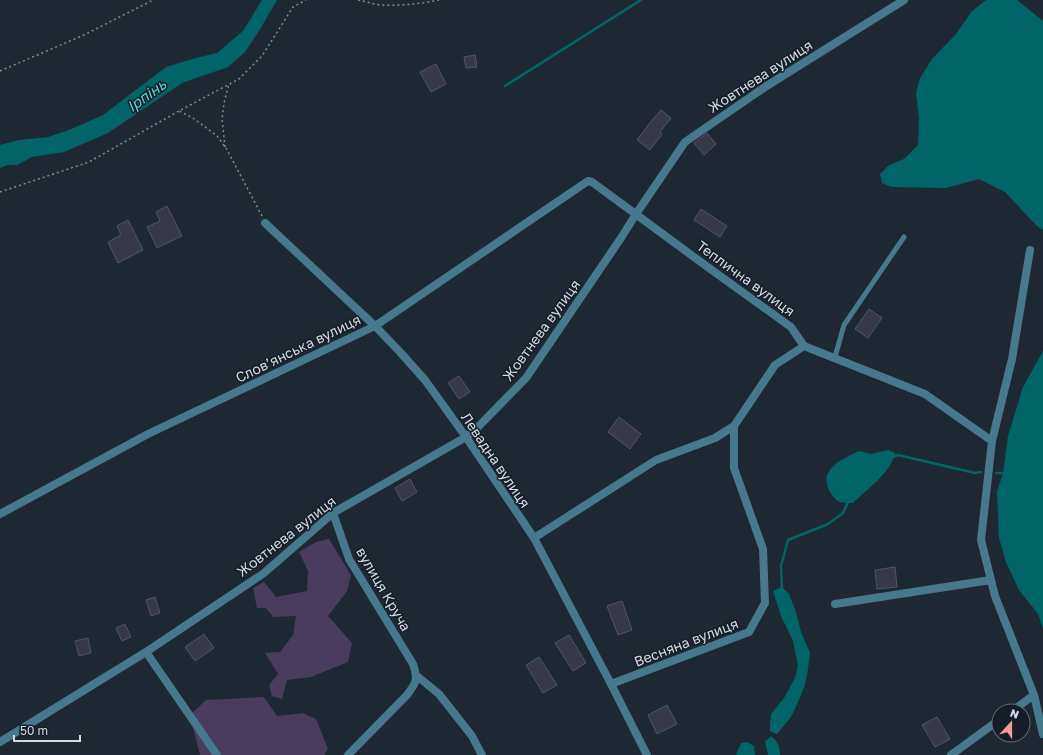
<svg xmlns="http://www.w3.org/2000/svg" width="1043" height="755" font-family="'Golos Text',sans-serif">
  <rect width="100%" height="100%" fill="#1e2832"/>
  <path fill="#4a3c5d" d="M329,539L351,575L347,591L328,616L352,643L348,662L311,677L287,680L282,699L272,696L269,685L278,674L265,653L280,652L293,635L296,616L273,617L266,608H257L253,588L264,582L276,597L307,591L308,571L299,552L316,542Z
    M264,697L277,716L303,713L316,719L328,749L324,755H200L190,715L206,700Z"/>
  <path fill="#016567" d="M262,0H277L259,31L245,52L228,67L182,83L108,133L64,152L32,157L17,165H8L0,168V145L19,140L48,137L69,130L103,115L166,67L196,58L217,53L243,31Z
    M986,0H1017L1043,21V230L1037,226L1005,192L979,179L946,188L891,187L882,183L880,174L889,165L904,159L918,145L919,118L916,93L920,78L932,59L956,34L972,11Z
    M1043,351V628L1038,614L1019,590L1006,562L999,538L997,492L1003,473L1008,436L1023,387Z
    M888,450L895,453C891,473 867,489 853,503C849,503 841,503 838,501C830,496 823,481 828,473C834,462 848,456 859,451L871,454Z
    M782,587L789,594L796,612L801,632L810,653L808,669L805,685L799,700L791,717L777,734L770,731V725L771,714L784,698L795,678L798,666L793,641L781,616L773,591Z
    M771,736C777,740 780,747 780,755H768L765,742Z
    M747,742L754,746L755,755H736L741,743Z"/>
  <g fill="none" stroke-linecap="round" stroke-linejoin="round">
    <path stroke="#016567" stroke-width="2.5" d="M505,86L641,0
      M892,457L898,455L975,473L981,472
      M996,473H1003L1005,472
      M782,589L781,566L788,540L828,524L843,513L849,500"/>
  </g>
  <path fill="#373947" stroke="#525563" d="M475,55L477,67L466,68L464,57Z
    M436,64L446,84L431,92L420,72Z
    M661,110L671,118L660,132L662,134L650,150L637,140L649,124Z
    M707,133L716,144L704,155L694,143Z
    M167,206L182,236L157,248L147,227L160,221L156,212Z
    M701,209L727,226L720,237L694,220Z
    M128,220L143,250L118,263L108,242L121,235L117,226Z
    M869,309L882,318L868,338L855,329Z
    M459,376L470,392L459,399L448,383Z
    M619,417L641,434L630,449L608,432Z
    M410,479L417,492L402,501L395,488Z
    M895,567L897,587L877,589L875,570Z
    M155,597L160,613L151,616L146,600Z
    M622,601L632,630L618,635L607,606Z
    M125,624L131,637L122,641L116,628Z
    M204,634L214,648L195,661L185,647Z
    M569,635L586,663L573,671L555,643Z
    M88,638L91,653L79,656L75,641Z
    M539,657L557,685L543,693L526,665Z
    M667,705L677,724L657,734L648,715Z
    M937,717L950,739L935,747L922,725Z"/>
  <g fill="none" stroke-linecap="round" stroke-linejoin="round">
    <path stroke="#828992" stroke-width="1.5" stroke-dasharray="2 3" stroke-linecap="butt" d="M358,0C365,1 372,4 380,5C399,6 420,4 439,0
      M0,71L84,35L153,0
      M225,147L222,119L224,103L229,84
      M0,192L89,162L179,111
      M262,216L226,148L217,136L193,118L179,111L239,79L262,56L293,7L306,0"/>
    <path stroke="#46798c" stroke-width="5" d="M835,357L844,325L904,237"/>
    <path stroke="#46798c" stroke-width="8" d="M265,223L375,326L400,352L425,380L466,437L534,538L611,684L647,755
      M1030,250L1012,359L992,441L981,540L995,596L1034,695L1043,734
      M333,513L349,559L413,664C418,679 417,682 407,695L348,755
      M0,514L148,434L375,326L588,181L592,182L709,268L791,327L804,346L925,394L992,441
      M534,538L656,460L715,438L734,426
      M835,604L991,580
      M146,652L217,755
      M417,676L439,694L472,736L482,755
      M611,684L749,632L765,603L763,549L734,468V426L775,365L804,346
      M1012,711L1034,695
      M0,742L146,652L264,573L333,513L466,437L478,427L526,378L621,238L636,214L685,142L765,87L904,0
      M951,755L999,720"/>
  </g>
  <g text-anchor="middle" dominant-baseline="central" stroke-width="3" stroke-linejoin="round" paint-order="stroke">
    <g font-size="14" fill="#d5dbe2" stroke="#151e28">
      <text transform="translate(760 76) rotate(-33)">Жовтнева вулиця</text>
      <text transform="translate(746 278) rotate(36)">Теплична вулиця</text>
      <text transform="translate(541 330) rotate(-54)">Жовтнева вулиця</text>
      <text transform="translate(298 348) rotate(-26)">Словʼянська вулиця</text>
      <text transform="translate(496 460) rotate(56)">Левадна вулиця</text>
      <text transform="translate(286 536) rotate(-38)">Жовтнева вулиця</text>
      <text transform="translate(384 589) rotate(60)">вулиця Круча</text>
      <text transform="translate(686 642) rotate(-21)">Весняна вулиця</text>
    </g>
    <g font-size="15" font-style="italic" fill="#5cd5d9" stroke="#151e28">
      <text transform="translate(146 95) rotate(-36)">Ірпінь</text>
    </g>
  </g>
  <g transform="translate(1011 723) rotate(21)"><circle r="19" fill="#151e28" stroke="#626a72"/>
  <path d="M0-3L7 15L0 10L-7 15Z" fill="#f59b99"/>
  <text y="-6" font-size="11" font-weight="bold" text-anchor="middle" fill="#d5dbe2">N</text>
  </g>
  <path d="M14 735v6h66v-6" fill="none" stroke="#d5dbe2" stroke-width="2"/>
  <text x="20" y="735" font-size="12" fill="#d5dbe2" stroke="#151e28" stroke-width="3" paint-order="stroke">50 m</text>
</svg>
